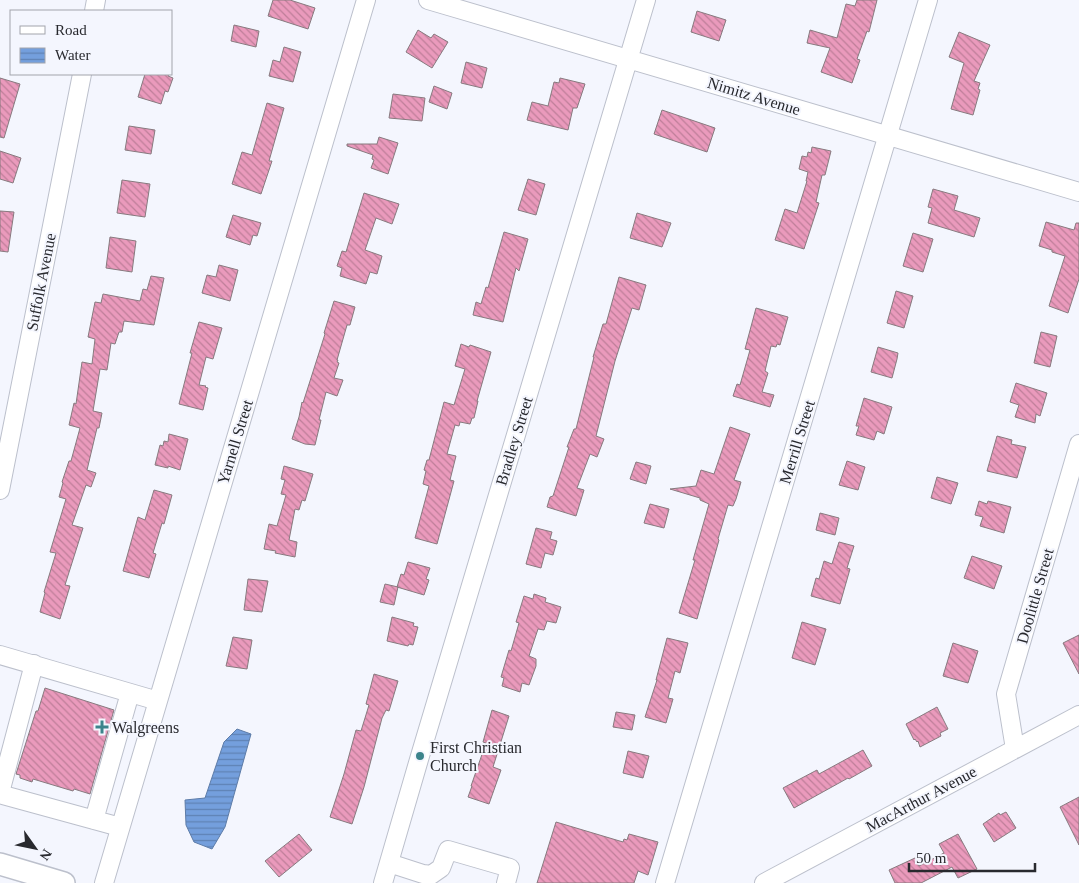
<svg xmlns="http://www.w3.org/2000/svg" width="1079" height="883" font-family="'Times New Roman',serif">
  <defs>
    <pattern id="water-rules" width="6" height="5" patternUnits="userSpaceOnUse" patternTransform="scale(1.25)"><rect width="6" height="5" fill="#749fdd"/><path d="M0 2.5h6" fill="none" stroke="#5f82b4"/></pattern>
    <pattern id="building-back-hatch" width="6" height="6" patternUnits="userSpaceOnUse" patternTransform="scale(1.25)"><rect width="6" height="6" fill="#ea9abc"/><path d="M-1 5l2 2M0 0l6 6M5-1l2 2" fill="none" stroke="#be7e99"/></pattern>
  </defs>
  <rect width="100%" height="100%" fill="#f4f6fe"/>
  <path fill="url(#water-rules)" stroke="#5d7ca8" d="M237,729L251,734L225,827L212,849L194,842L186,825L185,800L205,798L224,742Z"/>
  <path fill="url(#building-back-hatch)" stroke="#877a7f" d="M273,0H290L315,8L308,29L268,16Z
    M857,0H877L869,32L867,31L857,59L860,60L852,83L821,72L830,48L807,43L810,30L837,38L846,4L855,6Z
    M697,11L726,20L719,41L691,32Z
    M234,25L259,31L256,47L231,41Z
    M418,30L431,38L434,34L448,42L432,68L406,52Z
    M959,32L990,45L974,81L980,83L978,89L980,90L973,115L951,109L964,63L949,57Z
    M284,47L301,52L293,82L269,76L273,60L280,62Z
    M466,62L487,68L482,88L461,83Z
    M145,74H169L168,76L173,78L168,92L165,91L161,104L138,97Z
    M0,78L20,84L4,138L0,137Z
    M560,78L585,84L577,108H573L568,130L527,120L532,102L548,106L554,82L559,83Z
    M434,86L452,93L447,109L429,102Z
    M393,94L425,98L422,121L389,118Z
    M267,103L284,108L269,161H272L261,194L232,184L242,152L252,155Z
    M662,110L715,128L707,152L654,134Z
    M129,126L155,130L151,154L125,150Z
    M379,137L398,143L388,174L371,168L374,160L372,159L373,155L347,146V144H377Z
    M812,147L831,151L825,175H822L816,202L819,203L804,249L775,240L785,209L797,213L807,181H806L808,172L799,169L802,156L807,157L808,152L811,153Z
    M0,151L21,158L13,183L0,179Z
    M528,179L545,184L536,215L518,210Z
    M122,180L150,184L145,217L117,213Z
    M933,189L958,196L954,210L980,218L974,237L928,223L932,208L928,207Z
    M364,193L399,204L392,224L376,218L365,250L382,256L377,274L370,272L366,284L340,276L342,268L337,266L342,251L346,252Z
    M0,211L14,212L8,252L0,251Z
    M637,213L671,223L662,247L630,238Z
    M233,215L261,223L257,236L253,235L250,245L226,237Z
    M1046,222L1074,230L1076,223H1079V279L1068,313L1049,306L1065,256L1052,252V250L1039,246Z
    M504,232L528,239L519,271L516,268L503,322L473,315L476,302L481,304L486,287L488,288Z
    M913,233L933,239L923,272L903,266Z
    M110,237L136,241L132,272L106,268Z
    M219,265L238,270L230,301L202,293L207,275L216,277Z
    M151,276L164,278L154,325L124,321L122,332H119L115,344L111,343L107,370L100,369L93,411L102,413L99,428H97L87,470L96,473L91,487L86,485L72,525L83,528L65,585L70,586L60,619L40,612L45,593L44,592L56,553L50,552L66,499L59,497L63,483L62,482L69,461H71L80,428L69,425L74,403L76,404L82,362L92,364L95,339L88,337L95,302L101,303L103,294L140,301L143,289L147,290Z
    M619,277L646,285L639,310L632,308L615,361L596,436L604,439L597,457L590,454L577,488L584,490L576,516L547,507L550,497L553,496L569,447H567L574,429H576L594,357H593L603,324H606Z
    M896,291L913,296L904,328L887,323Z
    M334,301L355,307L350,325H347L337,360H338L337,362L339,363L334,378L343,380L337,396L326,392L319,420H321L315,445L305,444L292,439L299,417L302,402L303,403L325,334L324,333Z
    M756,308L788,317L780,345L777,344L776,347L771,346L765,371L768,373L762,392L774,395L770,407L733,396L737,384L740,385L750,350L745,349Z
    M199,322L222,328L213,359L206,357L199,385L206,386L205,387L208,388L203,410L179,404L192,353H190Z
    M1041,332L1057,336L1050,367L1034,363Z
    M461,344L469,347L470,345L491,352L477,401H478L474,418H472L470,424L460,422L459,426L455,425L447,454L456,456L450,480L454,481L437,544L415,538L429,486L423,484L426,471L424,470L427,460H429L444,402L454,405L465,369L455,366Z
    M878,347L898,353L897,359L892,378L871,372Z
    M1016,383L1047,393L1040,416L1036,414L1035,423L1015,417L1019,405L1010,402Z
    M864,398L892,407L884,434L877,431L874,440L856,435L859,426H856Z
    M730,427L750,434L734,480L741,482L736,499L733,506L728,505L718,539L719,540L697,619L679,613L695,560H693L709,504L700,500V498L670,489L696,486L701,470L714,474Z
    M169,434L188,439L180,470L168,466V468L155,465L160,445L163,446L164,441L168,442Z
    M997,436L1012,440L1011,444L1026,447L1017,478L987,471Z
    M847,461L865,467L858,490L839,485Z
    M636,462L651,466L646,484L630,479Z
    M284,466L313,474L305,501L302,500L299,510L295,509L289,540L297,542L295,557L275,553L276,551L264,549L269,524L277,526L286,495L281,494L285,480L281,479Z
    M937,477L958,483L951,504L931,498Z
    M154,490L172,495L164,524L162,523L153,553L156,554L149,578L123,571L138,517L145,520Z
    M979,501L987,504L988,501L1011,507L1004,533L980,526L983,517L975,515Z
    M650,504L669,509L664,528L644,523Z
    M820,513L839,518L835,535L816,530Z
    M536,528L552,532L550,539L557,541L553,555L545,553L541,568L526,564Z
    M839,542L854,546L847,568L850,569L840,604L811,596L816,578L819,579L824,561L832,564Z
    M972,556L1002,566L994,589L964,578Z
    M408,562L430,568L426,579L429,580L424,595L397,587L401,574L404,575Z
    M248,579L268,581L262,612L244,610Z
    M385,584L398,587L394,605L380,602Z
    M534,594L546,598L545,602L561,607L556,623L547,621L544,630L538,629L529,656L536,659V666L529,685L522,683L520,692L502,686L504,678L501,677L509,650L511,651L519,623L516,622L524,596L533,599Z
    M392,617L414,623L413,626L418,627L413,645L409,644L408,646L387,641Z
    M802,622L826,629L815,665L792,658Z
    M1079,635V674L1063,643Z
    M233,637L252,640L247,669L226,666Z
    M667,638L688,643L680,673L675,671L668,698L673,699L666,723L645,717L657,680H656Z
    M953,643L978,651L968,683L943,676Z
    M374,674L398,681L389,711L386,710L382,718L364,787L352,824L330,817L344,774L356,730L361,731L369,705L366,704Z
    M45,688L114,710L90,794L74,789L73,791L33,779L32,782L20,778V775L16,774L36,711H38Z
    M937,707L948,729L940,733L941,736L920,747L918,741L917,742L915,739L914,740L906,724Z
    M492,710L509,716L493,767L501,770L489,804L468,797L472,786H471L486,743L483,742Z
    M616,712L635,715L632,730L613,727Z
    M863,750L872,766L849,779L848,778L794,808L783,788L817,770L819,774Z
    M628,751L649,756L643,778L623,773Z
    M1079,797V845L1060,807Z
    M1006,812L1016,828L994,842L983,824L999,813L1000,815Z
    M556,822L623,842L624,839L627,840L629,834L658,842L648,875L638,871L634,883H537Z
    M299,834L312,850L279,877L265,861Z
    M958,834L977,869L958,878L952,867L921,883H895L889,870L915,858L919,866L944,853L939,844Z"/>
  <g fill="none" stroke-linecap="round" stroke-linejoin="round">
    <defs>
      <path id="minor" d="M428,0L1079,192
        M94,11L96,0
        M0,490L82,74
        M0,655L158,701
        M34,664L1,789L3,795L120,827
        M1015,749L1006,694L1079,444
        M94,820L130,693
        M389,863L423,874L431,875L441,868L448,850L510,868L506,883
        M104,883L366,0
        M383,883L420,756L646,0
        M665,883L928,0
        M764,883L1079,715"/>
      <path id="major" d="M0,864L64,883"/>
    </defs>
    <use href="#minor" stroke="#bcc0cc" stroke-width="20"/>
    <use href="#major" stroke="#bcc0cc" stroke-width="24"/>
    <use href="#minor" stroke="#fff" stroke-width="18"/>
    <use href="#major" stroke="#fff" stroke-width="21"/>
  </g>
  <g fill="#3c848b" stroke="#f4f6fe" stroke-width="2">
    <path d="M99.5 719.5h5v5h5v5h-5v5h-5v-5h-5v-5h5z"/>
    <circle cx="420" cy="756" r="5"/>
  </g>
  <g text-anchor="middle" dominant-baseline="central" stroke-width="4" stroke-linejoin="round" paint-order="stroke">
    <g font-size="16" fill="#28292e" stroke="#f4f6fe">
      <text transform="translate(754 96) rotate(17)">Nimitz Avenue</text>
      <text transform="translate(41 282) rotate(-79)">Suffolk Avenue</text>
      <text transform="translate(514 441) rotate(-73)">Bradley Street</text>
      <text transform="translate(235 442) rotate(-73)">Yarnell Street</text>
      <text transform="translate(797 442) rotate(-73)">Merrill Street</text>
      <text transform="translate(1035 596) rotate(-74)">Doolittle Street</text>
      <text transform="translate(921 799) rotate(-28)">MacArthur Avenue</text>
    </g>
    <g font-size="16" fill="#28292e" stroke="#f4f6fe" text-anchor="start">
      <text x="112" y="727">Walgreens</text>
      <text x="430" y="747">First Christian<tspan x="430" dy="18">Church</tspan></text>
    </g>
  </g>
  <rect x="10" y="10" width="162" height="65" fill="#f4f6fe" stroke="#a2a4ab"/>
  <rect x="20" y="26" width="25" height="8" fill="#ffffff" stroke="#a2a4ab"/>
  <text x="55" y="35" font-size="15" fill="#28292e">Road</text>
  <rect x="20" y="48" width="25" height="15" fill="url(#water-rules)" stroke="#a2a4ab"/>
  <text x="55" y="60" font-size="15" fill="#28292e">Water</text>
  <g transform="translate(35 848) rotate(123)" stroke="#f4f6fe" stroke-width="4" paint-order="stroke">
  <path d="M0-4L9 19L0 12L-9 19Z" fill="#28292e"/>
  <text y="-8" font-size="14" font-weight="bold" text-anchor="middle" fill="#28292e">N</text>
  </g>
  <path d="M909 863v8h126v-8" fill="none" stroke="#28292e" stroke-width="2.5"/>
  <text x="916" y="863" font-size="15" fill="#28292e" stroke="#f4f6fe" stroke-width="4" paint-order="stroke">50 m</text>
</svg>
